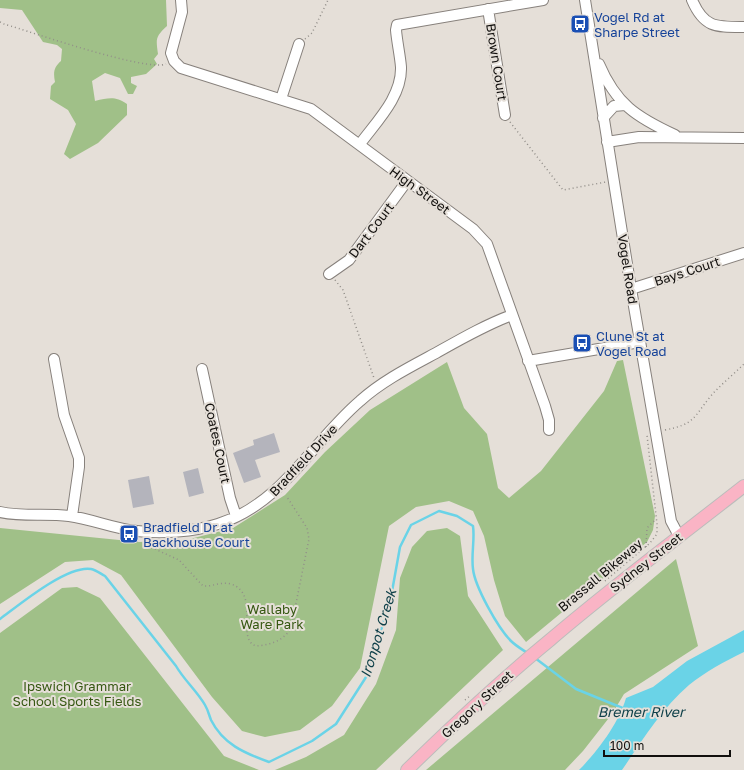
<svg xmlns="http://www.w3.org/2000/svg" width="744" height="770" font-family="'Golos Text',sans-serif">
  <rect width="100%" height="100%" fill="#e5dfd8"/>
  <path fill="#a0c088" d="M0,0H166L167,26C155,37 156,39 158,54L154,59L157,64L146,74L131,77V83L137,86L133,94H128L120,78L105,73L92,81L95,101C109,98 115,96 127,104V115L98,143L70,159L64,154L76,124L68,110L50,99L51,86L55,82C53,72 54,67 61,61L62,49L57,45L43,42L22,10L0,8Z
    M623,360L655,516L653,530L647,542L526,642L505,616L494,580L484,536L473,511L449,501L416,507L389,526L360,668L332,706L300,730L265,737L242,731L212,697L121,575L93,560L65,562L0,604V528L139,542L186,540L233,528L285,495L325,452L370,410L447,362L464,408L487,434L498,488L509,498L541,471L604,391L617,361Z
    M447,528L460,536L468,596L503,650L376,770H275L306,757L344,735L376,684L396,630L400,578L412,547L427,531Z
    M676,559L698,646L624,694L612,714L583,751L565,770H426Z
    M77,587L100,598L224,756L259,770H0V633L62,588Z"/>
  <path fill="#6ad3e7" d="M744,630V652C725,661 705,672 689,685C662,708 642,741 622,770H579C597,752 619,723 626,698L653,687L687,661Z"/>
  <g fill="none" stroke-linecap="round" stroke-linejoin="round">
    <path stroke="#6ad3e7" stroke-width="2.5" d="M0,619C19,605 67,565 91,569C96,570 101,574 105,576L176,666C184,680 197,691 205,705C208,710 209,715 211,720C223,744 244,753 269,762L312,741L336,724L368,674L391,597L400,547L411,525L439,511L457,516L473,526C475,540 471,554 473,569C475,587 498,628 511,641C516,646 523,650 529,654
      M535,658L576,689L625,709"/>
  </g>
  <path fill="#b4b4bc" d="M274,433L280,452L255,460L261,477L244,483L233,453L254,445L253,440Z
    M198,468L204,493L189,497L183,472Z
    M149,476L154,504L133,508L128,480Z"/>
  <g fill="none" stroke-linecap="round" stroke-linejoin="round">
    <defs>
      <path id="minor" d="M181,0L182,12L171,53L174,61L181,68L311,109L473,229L487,244L545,406L549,420V430
        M585,0L631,289L671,521L679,536
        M692,0C704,28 716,27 744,27
        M488,9L505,115
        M599,64C616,104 636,117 675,135
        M281,99L299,44
        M603,118L614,106L625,105
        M607,142L639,137L744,138
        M360,144C376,122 402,97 401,67C400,55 397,42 396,30L397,25L543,0
        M329,274L349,260L407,181
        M631,289L744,253
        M54,359L64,415L79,458V467L72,516
        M528,361L640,342
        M202,369L230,498L236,516
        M0,512C23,517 46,513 69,516C92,519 114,529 137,531C162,534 193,532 218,524C282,504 312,442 360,401C382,381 410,367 436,353C461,339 485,325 512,315"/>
      <path id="major" d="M407,770C453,725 500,681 550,640C613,586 679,537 744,486"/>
    </defs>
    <use href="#minor" stroke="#87817c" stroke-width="12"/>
    <use href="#major" stroke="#bcbcbb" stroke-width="14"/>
    <path stroke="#928e89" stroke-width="1.5" stroke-dasharray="1 3" stroke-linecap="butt" d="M0,22L4,24C32,32 146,72 166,64
      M305,39L312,33L328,0
      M510,122L563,190L606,182
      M335,280L343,290L374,378
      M665,430C695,424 693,418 710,397C720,385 733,375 744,364
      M144,544L179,560L203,586C212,587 222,581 231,584C261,594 235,639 256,646C269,645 284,641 291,628L309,539L307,528L287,497
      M646,547L647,528L656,519
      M605,581L650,543L657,534V524L647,435
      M465,700L471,695"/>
    <use href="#minor" stroke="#fff" stroke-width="10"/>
    <use href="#major" stroke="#fab4c5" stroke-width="12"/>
  </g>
  <defs>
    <symbol id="bus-square" viewBox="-11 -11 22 22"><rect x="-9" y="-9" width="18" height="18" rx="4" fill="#1a4fb4" stroke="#e5dfd8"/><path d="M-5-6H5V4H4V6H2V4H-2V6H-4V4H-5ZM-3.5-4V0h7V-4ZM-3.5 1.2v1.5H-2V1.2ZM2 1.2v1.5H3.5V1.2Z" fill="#fff"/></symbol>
  </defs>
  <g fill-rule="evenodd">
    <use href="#bus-square" x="569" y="13" width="22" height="22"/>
    <use href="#bus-square" x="571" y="332" width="22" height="22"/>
    <use href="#bus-square" x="118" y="523" width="22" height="22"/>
  </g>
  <g text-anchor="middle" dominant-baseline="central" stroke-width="4" stroke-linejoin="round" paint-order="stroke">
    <g font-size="13" fill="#164399" stroke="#e5dfd8" text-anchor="start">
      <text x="594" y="17">Vogel Rd at<tspan x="594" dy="15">Sharpe Street</tspan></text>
      <text x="596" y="336">Clune St at<tspan x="596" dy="15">Vogel Road</tspan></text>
      <text x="143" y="527">Bradfield Dr at<tspan x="143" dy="15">Backhouse Court</tspan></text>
    </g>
    <g font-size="13" fill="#110f0d" stroke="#e5dfd8">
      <text transform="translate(497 62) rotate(81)">Brown Court</text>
      <text transform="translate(420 190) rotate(36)">High Street</text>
      <text transform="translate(371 230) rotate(-53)">Dart Court</text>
      <text transform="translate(628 269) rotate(81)">Vogel Road</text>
      <text transform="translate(687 271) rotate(-18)">Bays Court</text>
      <text transform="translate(218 443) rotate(78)">Coates Court</text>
      <text transform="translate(303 460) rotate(-47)">Bradfield Drive</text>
      <text transform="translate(646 562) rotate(-38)">Sydney Street</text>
      <text transform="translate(600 575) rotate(-40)">Brassall Bikeway</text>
      <text transform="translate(477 704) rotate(-43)">Gregory Street</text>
    </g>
    <g font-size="13" fill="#365812" stroke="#e5dfd8">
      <text x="272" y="609">Wallaby<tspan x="272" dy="15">Ware Park</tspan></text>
      <text x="77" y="686">Ipswich Grammar<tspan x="77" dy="15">School Sports Fields</tspan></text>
    </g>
    <g font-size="14" font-style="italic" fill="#0f4049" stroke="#e5dfd8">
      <text transform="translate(378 633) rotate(-73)">Ironpot Creek</text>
      <text x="641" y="711">Bremer River</text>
    </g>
  </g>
  <path d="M604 750v6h126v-6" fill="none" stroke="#110f0d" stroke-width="2"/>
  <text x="610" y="750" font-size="12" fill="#110f0d" stroke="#e5dfd8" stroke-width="3" paint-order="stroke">100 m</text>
</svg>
